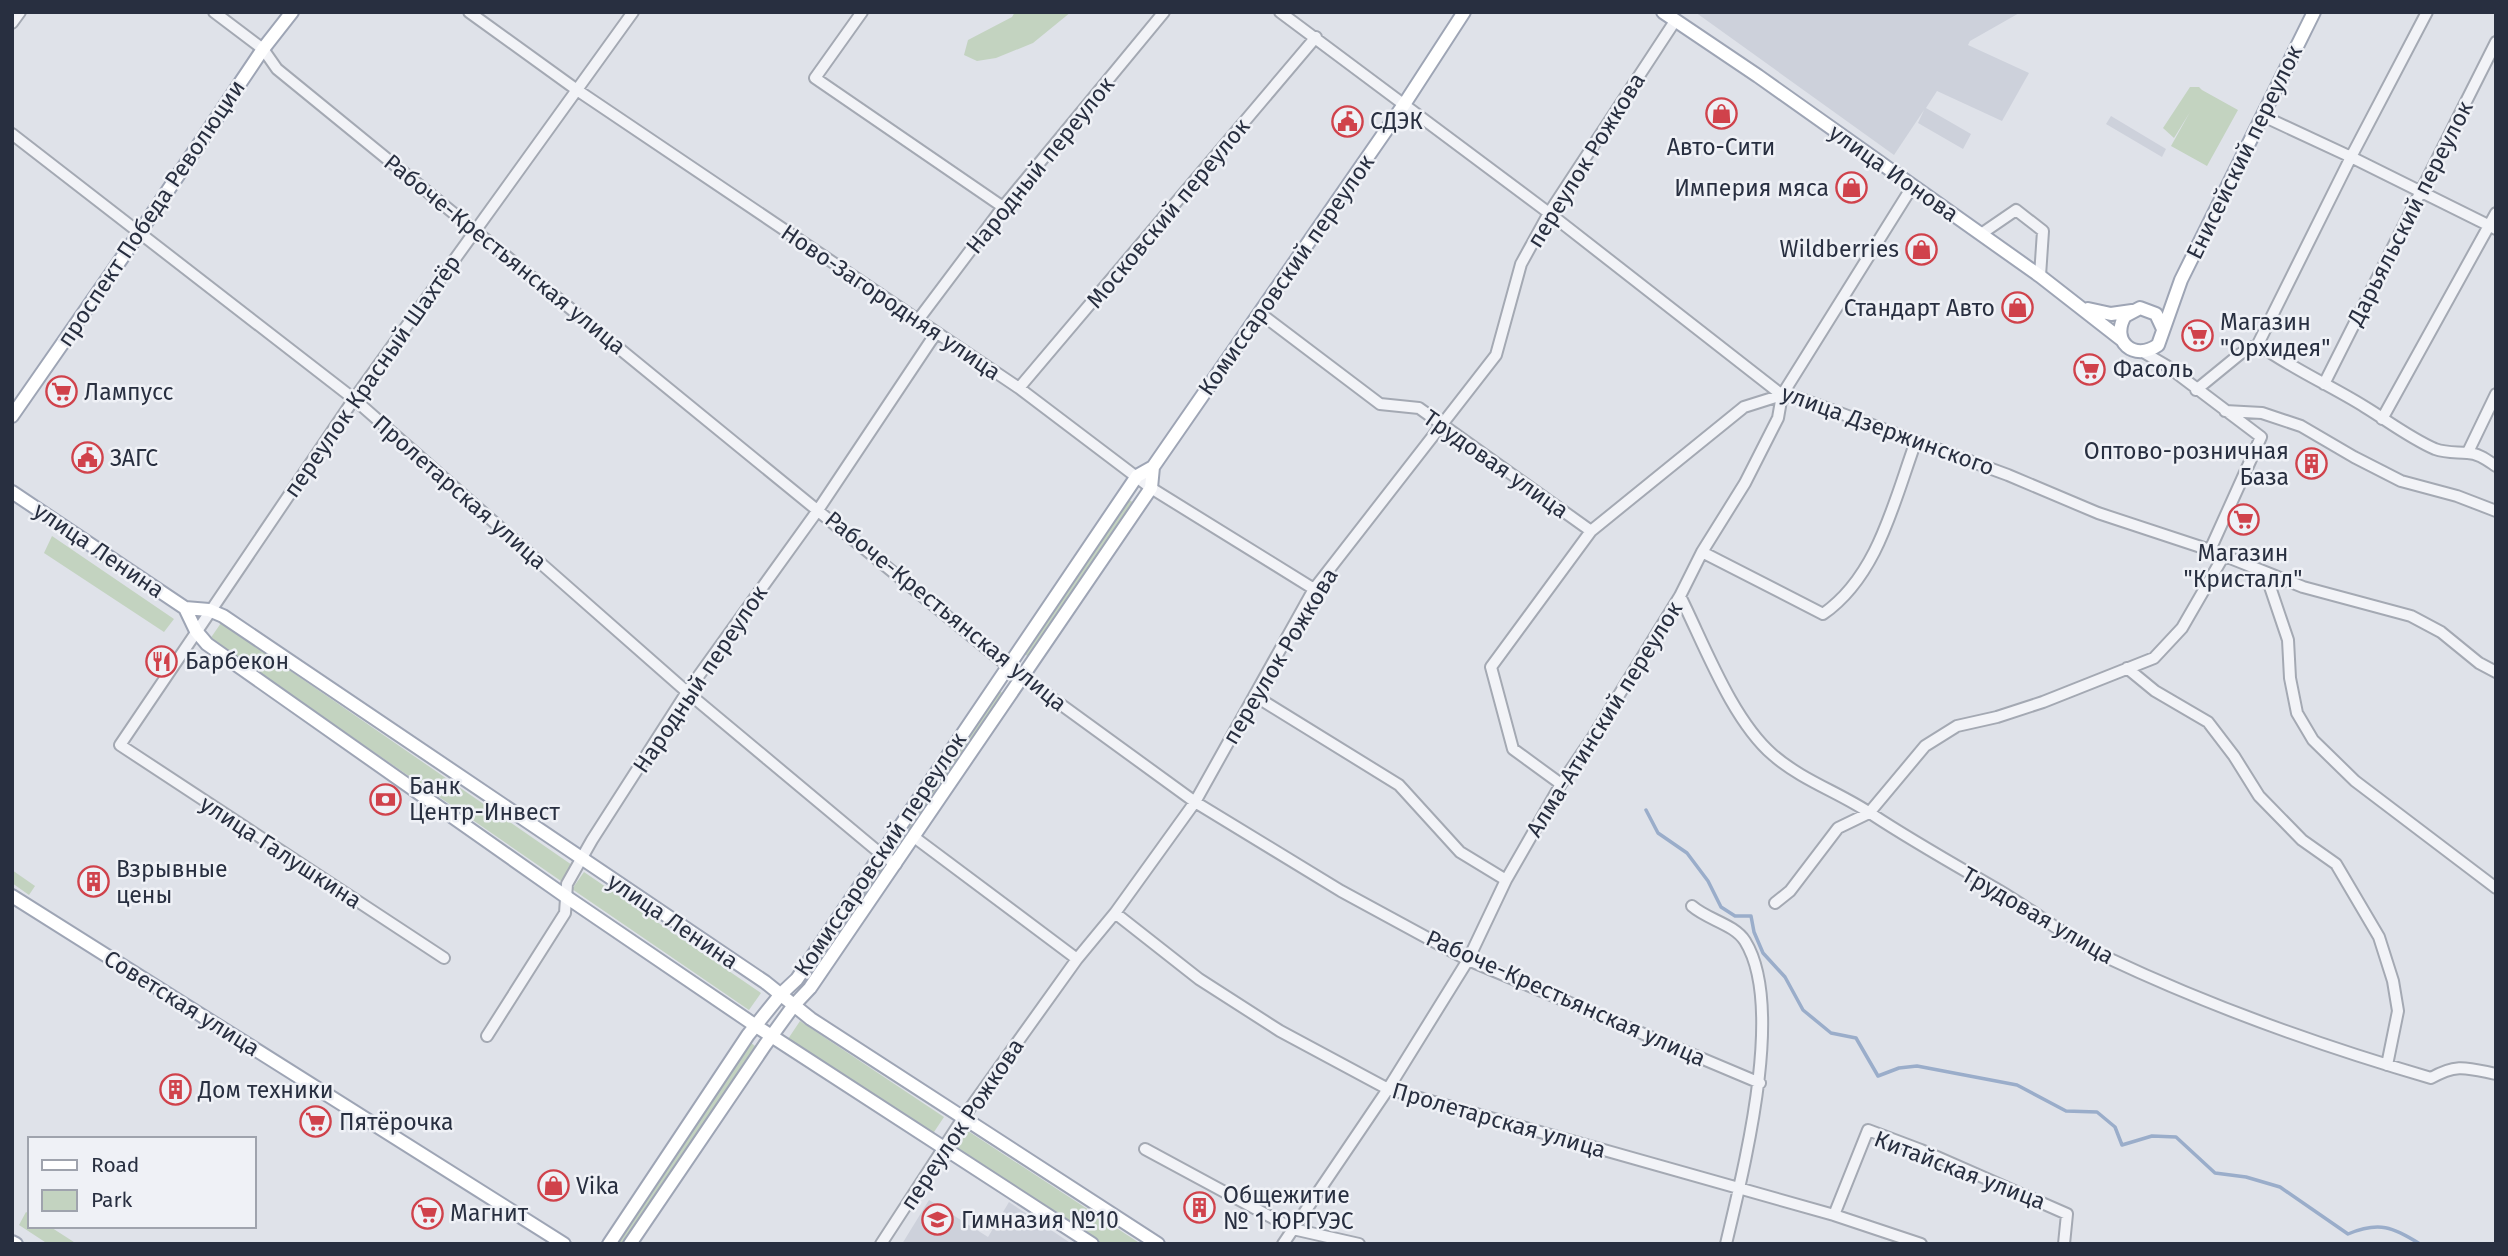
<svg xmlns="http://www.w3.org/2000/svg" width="2508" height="1256" font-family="'Fira Sans',sans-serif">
  <rect width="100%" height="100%" fill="#dfe2e9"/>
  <path fill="#cdd1db" d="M1695,12H2021L1970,41L1968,45L2029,73L2002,121L1937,91L1926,108L1971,134L1963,149L1918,123L1924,110L1894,155Z
    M2111,116L2166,149L2162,157L2106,124Z
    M929,1200L988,1237L1009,1202L1072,1244H902Z"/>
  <path fill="#c3d3c0" d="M1015,12H1071L1033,43L996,58L977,61L964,55L968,40L1012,17Z
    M2190,87H2199L2202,90L2238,110L2207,166L2171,146L2190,112L2174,138L2163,128Z
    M1128,499L1134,503L1029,657L1023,653Z
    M52,536L174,619L164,632L44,553Z
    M221,623L572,865L561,881L210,639Z
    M998,690L1004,694L912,830L906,826Z
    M881,865L886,868L809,982L804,978Z
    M12,870L35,886L29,895L12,883Z
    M584,872L761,993L749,1010L572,889Z
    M800,1021L944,1117L932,1135L788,1039Z
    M750,1042L755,1046L622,1244H615Z
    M968,1131L1141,1244H1099L955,1150Z
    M26,1212L30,1214V1226H49L77,1244H48L19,1225Z"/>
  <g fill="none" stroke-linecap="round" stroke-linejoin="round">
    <path stroke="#9aadca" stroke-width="3.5" d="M1646,810L1658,833L1687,853L1708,881L1721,907L1735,916H1751L1754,932L1763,953L1785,977L1803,1010L1831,1033L1856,1038L1878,1076L1899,1068L1917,1066L2017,1085L2066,1111L2097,1112L2115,1127L2122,1145L2152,1136L2176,1137L2215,1173L2246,1177L2280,1187L2348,1234C2379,1221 2393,1227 2420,1244"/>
    <defs>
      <path id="minor" d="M214,12L263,49L277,69L1008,666L1195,802L1341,891L1468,960L1760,1083
        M469,12L577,90L1019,388L1151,488L1314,589
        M862,12L815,78L1003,207
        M1280,12L1549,213L1782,395L1799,398L2008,475L2098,513L2210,550L2303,587L2411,616L2441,632L2479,663L2496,672
        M12,23L20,12
        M2263,116L2351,157L2496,229
        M12,134L354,399L687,692L881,854L896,864
        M1981,234L2016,210L2043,231L2040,276
        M1261,314L1380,404L1419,408L1591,531
        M918,320L1003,207L1164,12
        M2258,344L2351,157L2427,12
        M2143,352L2167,366L2261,437L2210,550
        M2324,384L2496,42
        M1019,388L1316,37
        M2196,390L2240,354L2258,344C2292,369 2330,385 2365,407C2388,421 2410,438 2435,449C2446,453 2455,452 2467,453C2478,453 2487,460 2496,466
        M2225,411L2262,413L2301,426L2354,457L2401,481L2457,496L2496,511
        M2382,419L2496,213
        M2468,452L2496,394
        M1702,552L1823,614C1878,576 1894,501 1916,441
        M2265,572L2288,640L2290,678L2297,713L2313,740L2355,781L2496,888
        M1680,596C1704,644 1732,720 1773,755C1803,781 1841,793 1873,815C1914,842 1957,866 2000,891C2037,913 2070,940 2108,958C2212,1007 2321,1046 2431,1078C2457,1063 2467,1068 2496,1074
        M2127,668L2155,691L2208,722L2234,756L2259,796L2302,840L2336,864L2379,937L2393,981L2398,1011L2387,1065
        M1255,696L1399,785L1460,852L1506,880
        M1561,784L1513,749L1491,667L1591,531L1744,407L1782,395
        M914,837L1077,959
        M1775,903L1790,891L1838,828L1869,813L1925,746L1957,726L1997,717L2043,702L2154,658L2182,628L2223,557
        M1692,906C1708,920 1734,924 1745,941C1786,1007 1743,1171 1726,1244
        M1115,913L1199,979L1280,1031L1388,1089L1834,1215L1921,1244
        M444,958L120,745L354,399L633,12
        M487,1036L565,913L567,884L592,840L687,692L818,510L936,333
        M1145,1149L1293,1229L1359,1244
        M1834,1215L1868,1130L1921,1150L2067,1214L2064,1244
        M881,1244L963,1118L1077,959L1115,913L1195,802L1314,589L1496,355L1521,264L1549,213L1675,21
        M1283,1244L1388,1089L1468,960L1506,880L1561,784L1593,737L1680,596L1702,552L1745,483L1778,418L1782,395L1912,187"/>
      <path id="major" d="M1663,12L1758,76L2040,276L2122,340
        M2088,309L2111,314L2132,311
        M2163,329L2156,314L2140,308L2125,316C2110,341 2134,362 2158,345L2181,280L2314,12
        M12,416L140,232L263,49L292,12
        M12,492L185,608L209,610L223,616L765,982L811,1019L1158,1244
        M185,608L196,631L207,644L565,896L756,1026L1092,1244
        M12,896L564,1244
        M12,1242L16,1244
        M609,1244L748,1035L781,994L797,979L1137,476L1153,467L1405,103L1464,12
        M630,1244L765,1045L794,1005L810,988L1151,488L1153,467"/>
    </defs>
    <use href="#minor" stroke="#a4a9b3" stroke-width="14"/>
    <use href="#major" stroke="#9ea5b5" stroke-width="16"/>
    <use href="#minor" stroke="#f2f3f7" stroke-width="10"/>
    <use href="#major" stroke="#fff" stroke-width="12"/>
  </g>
  <defs>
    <symbol id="shop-ring" viewBox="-11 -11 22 22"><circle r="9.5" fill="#eff1f6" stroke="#d0424b" stroke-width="1.5"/><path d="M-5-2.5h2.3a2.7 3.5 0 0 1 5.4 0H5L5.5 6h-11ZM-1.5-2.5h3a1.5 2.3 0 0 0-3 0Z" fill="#d0424b"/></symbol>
    <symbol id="civic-ring" viewBox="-11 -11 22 22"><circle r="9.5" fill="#eff1f6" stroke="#d0424b" stroke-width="1.5"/><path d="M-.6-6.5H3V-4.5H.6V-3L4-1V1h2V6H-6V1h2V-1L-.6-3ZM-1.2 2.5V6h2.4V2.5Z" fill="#d0424b"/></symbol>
    <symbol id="supermarket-ring" viewBox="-11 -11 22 22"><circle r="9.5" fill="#eff1f6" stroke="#d0424b" stroke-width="1.5"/><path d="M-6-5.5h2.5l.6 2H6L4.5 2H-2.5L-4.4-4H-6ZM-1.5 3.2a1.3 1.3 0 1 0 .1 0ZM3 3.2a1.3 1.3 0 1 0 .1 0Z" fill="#d0424b"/></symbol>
    <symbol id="building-ring" viewBox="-11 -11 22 22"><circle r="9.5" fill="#eff1f6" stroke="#d0424b" stroke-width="1.5"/><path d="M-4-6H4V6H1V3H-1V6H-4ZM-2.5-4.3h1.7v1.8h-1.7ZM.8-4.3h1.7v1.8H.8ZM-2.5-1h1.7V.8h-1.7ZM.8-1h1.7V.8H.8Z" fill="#d0424b"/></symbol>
    <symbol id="restaurant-ring" viewBox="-11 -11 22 22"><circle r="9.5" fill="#eff1f6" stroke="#d0424b" stroke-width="1.5"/><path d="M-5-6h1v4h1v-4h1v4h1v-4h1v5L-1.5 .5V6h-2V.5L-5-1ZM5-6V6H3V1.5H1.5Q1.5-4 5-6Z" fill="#d0424b"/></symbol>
    <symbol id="bank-ring" viewBox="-11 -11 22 22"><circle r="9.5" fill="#eff1f6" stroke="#d0424b" stroke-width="1.5"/><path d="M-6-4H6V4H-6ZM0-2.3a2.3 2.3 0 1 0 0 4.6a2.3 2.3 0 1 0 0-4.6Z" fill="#d0424b"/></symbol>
    <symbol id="school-ring" viewBox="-11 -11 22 22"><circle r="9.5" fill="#eff1f6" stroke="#d0424b" stroke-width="1.5"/><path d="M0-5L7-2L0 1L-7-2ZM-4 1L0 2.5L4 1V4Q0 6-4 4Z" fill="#d0424b"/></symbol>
  </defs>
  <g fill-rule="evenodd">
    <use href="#shop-ring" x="1704" y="96" width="35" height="35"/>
    <use href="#civic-ring" x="1330" y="104" width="35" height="35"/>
    <use href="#shop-ring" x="1834" y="170" width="35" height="35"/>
    <use href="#shop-ring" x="1904" y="232" width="35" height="35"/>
    <use href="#shop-ring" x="2000" y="290" width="35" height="35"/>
    <use href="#supermarket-ring" x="2180" y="318" width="35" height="35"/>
    <use href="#supermarket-ring" x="2072" y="352" width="35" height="35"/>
    <use href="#supermarket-ring" x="44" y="374" width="35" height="35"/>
    <use href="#civic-ring" x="70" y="440" width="35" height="35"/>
    <use href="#building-ring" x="2294" y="446" width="35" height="35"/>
    <use href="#supermarket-ring" x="2226" y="502" width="35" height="35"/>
    <use href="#restaurant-ring" x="144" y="644" width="35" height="35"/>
    <use href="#bank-ring" x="368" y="782" width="35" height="35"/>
    <use href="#building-ring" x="76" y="864" width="35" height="35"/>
    <use href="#building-ring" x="158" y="1072" width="35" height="35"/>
    <use href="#supermarket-ring" x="298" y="1104" width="35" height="35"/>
    <use href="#shop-ring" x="536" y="1168" width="35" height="35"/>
    <use href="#building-ring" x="1182" y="1190" width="35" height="35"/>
    <use href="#supermarket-ring" x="410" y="1196" width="35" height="35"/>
    <use href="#school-ring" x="920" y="1202" width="35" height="35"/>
  </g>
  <g text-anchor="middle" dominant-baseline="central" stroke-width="5" stroke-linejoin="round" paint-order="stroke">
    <g font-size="23" fill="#282f40" stroke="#eff1f6" text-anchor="start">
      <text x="1370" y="121">СДЭК</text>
      <text x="1721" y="147" text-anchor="middle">Авто-Сити</text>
      <text x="1829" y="188" text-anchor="end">Империя мяса</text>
      <text x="1899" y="249" text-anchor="end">Wildberries</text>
      <text x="1995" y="308" text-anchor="end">Стандарт Авто</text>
      <text x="2220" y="322">Магазин<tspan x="2220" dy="26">"Орхидея"</tspan></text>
      <text x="2113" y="369">Фасоль</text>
      <text x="84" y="392">Лампусс</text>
      <text x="2289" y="451" text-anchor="end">Оптово-розничная<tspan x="2289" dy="26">База</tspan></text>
      <text x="110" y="458">ЗАГС</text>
      <text x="2243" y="553" text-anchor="middle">Магазин<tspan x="2243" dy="26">"Кристалл"</tspan></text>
      <text x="185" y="661">Барбекон</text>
      <text x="409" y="786">Банк<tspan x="409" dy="26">Центр-Инвест</tspan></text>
      <text x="116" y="869">Взрывные<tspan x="116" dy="26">цены</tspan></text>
      <text x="198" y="1090">Дом техники</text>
      <text x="339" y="1122">Пятёрочка</text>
      <text x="576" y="1186">Vika</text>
      <text x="1223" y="1195">Общежитие<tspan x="1223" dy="26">№ 1 ЮРГУЭС</tspan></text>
      <text x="450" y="1213">Магнит</text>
      <text x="961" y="1220">Гимназия №10</text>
    </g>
    <g font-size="23" fill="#282f40" stroke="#eff1f6">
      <text transform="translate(2244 152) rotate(-64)">Енисейский переулок</text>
      <text transform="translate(1586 160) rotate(-58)">переулок Рожкова</text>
      <text transform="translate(1040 165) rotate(-51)">Народный переулок</text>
      <text transform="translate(1894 173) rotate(35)">улица Ионова</text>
      <text transform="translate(151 213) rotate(-56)">проспект Победа Революции</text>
      <text transform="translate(1168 213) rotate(-50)">Московский переулок</text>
      <text transform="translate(2410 213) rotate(-63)">Дарьяльский переулок</text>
      <text transform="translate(505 254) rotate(39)">Рабоче-Крестьянская улица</text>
      <text transform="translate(1286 275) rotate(-55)">Комиссаровский переулок</text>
      <text transform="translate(891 302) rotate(34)">Ново-Загородняя улица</text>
      <text transform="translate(372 376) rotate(-55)">переулок Красный Шахтёр</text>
      <text transform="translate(1888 430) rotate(20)">улица Дзержинского</text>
      <text transform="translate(1496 464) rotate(35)">Трудовая улица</text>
      <text transform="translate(460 492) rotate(41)">Пролетарская улица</text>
      <text transform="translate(99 550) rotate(34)">улица Ленина</text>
      <text transform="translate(946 611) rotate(39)">Рабоче-Крестьянская улица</text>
      <text transform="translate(1280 656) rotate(-59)">переулок Рожкова</text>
      <text transform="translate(700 679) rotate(-56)">Народный переулок</text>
      <text transform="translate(1604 719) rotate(-58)">Алма-Атинский переулок</text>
      <text transform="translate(281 852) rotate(33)">улица Галушкина</text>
      <text transform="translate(880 854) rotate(-56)">Комиссаровский переулок</text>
      <text transform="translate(2038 915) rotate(30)">Трудовая улица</text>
      <text transform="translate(673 921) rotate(34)">улица Ленина</text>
      <text transform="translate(1566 998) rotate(24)">Рабоче-Крестьянская улица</text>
      <text transform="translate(182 1003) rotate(32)">Советская улица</text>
      <text transform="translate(1499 1120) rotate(16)">Пролетарская улица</text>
      <text transform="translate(962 1124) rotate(-56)">переулок Рожкова</text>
      <text transform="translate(1960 1170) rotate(21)">Китайская улица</text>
    </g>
  </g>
  <rect width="2508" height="1256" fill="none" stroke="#282f40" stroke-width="28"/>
  <rect x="28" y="1137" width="228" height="91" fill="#eff1f6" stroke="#9fa3ad" stroke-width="2"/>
  <rect x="42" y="1160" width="35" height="10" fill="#ffffff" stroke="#9fa3ad" stroke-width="2"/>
  <text x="91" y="1172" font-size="21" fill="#282f40">Road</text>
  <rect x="42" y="1190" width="35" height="21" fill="#c3d3c0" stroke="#9fa3ad" stroke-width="2"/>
  <text x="91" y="1207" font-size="21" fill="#282f40">Park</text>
</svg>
